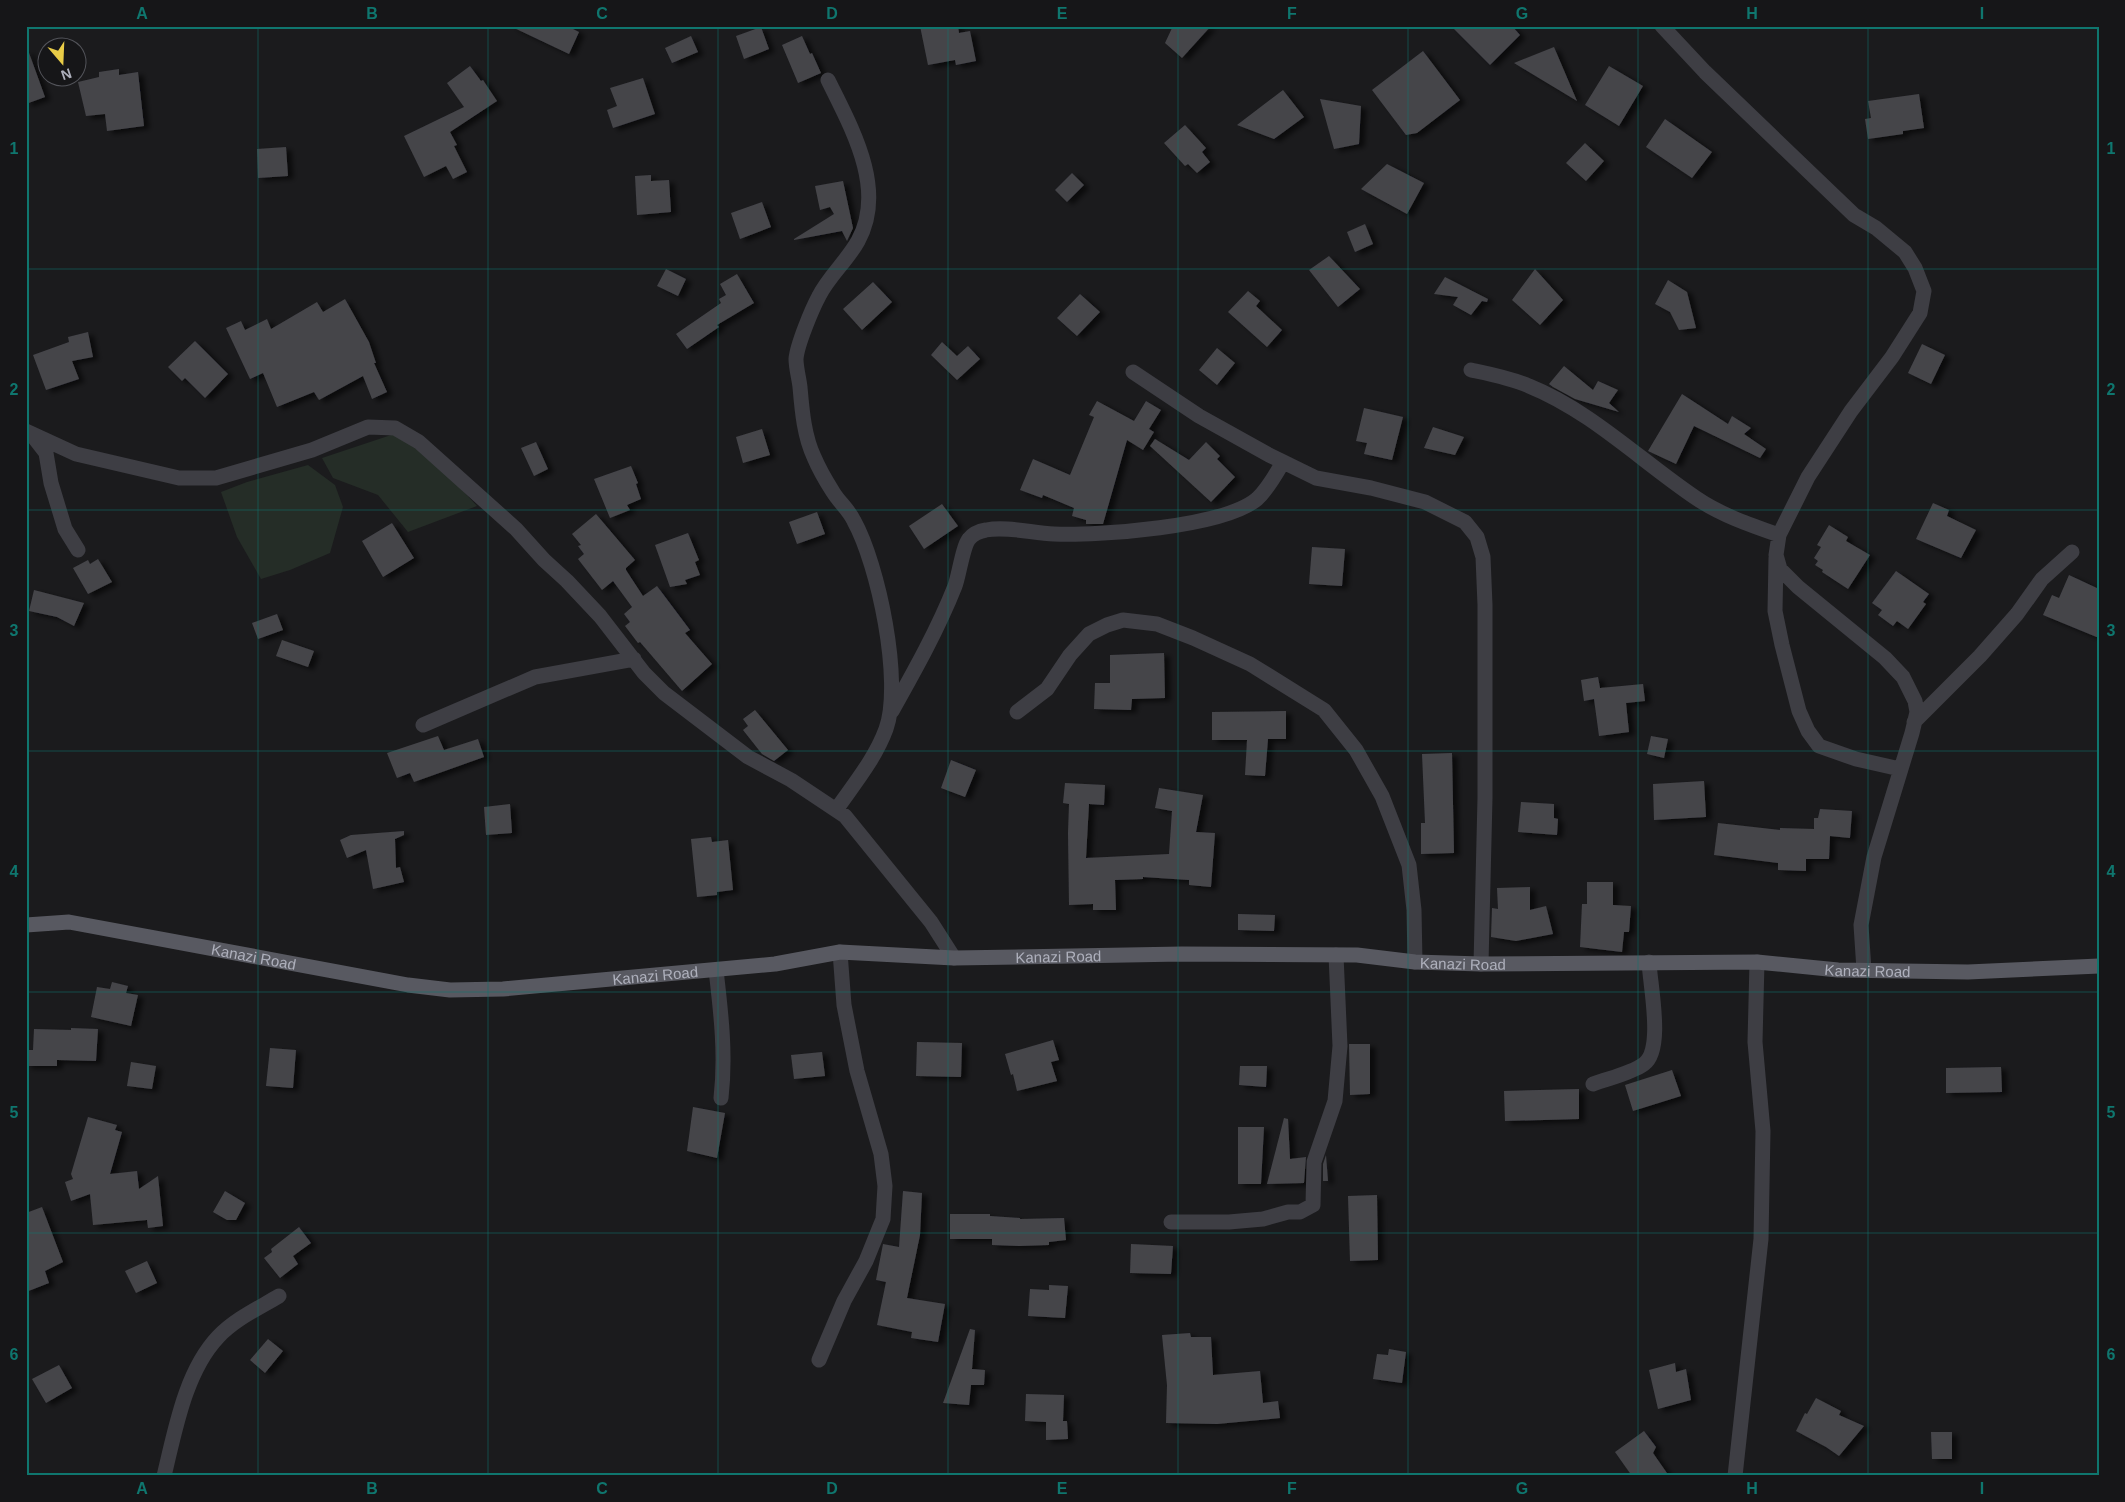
<svg xmlns="http://www.w3.org/2000/svg" width="2125" height="1502" font-family="Arial,sans-serif">
  <defs>
    <filter id="shadow"><feDropShadow dx="5.5" dy="3" stdDeviation="2.5" flood-color="#0009"/></filter>
  </defs>
  <rect width="100%" height="100%" fill="#1b1b1d"/>
  <path fill="#252d27" d="M394,434L437,463L477,506L408,532L378,495L333,478L322,458Z
    M308,465L335,485L343,507L330,553L290,570L261,579L237,537L221,492L247,482Z"/>
  <path fill="#45454a" filter="url(#shadow)" d="M510,26H567L579,32L569,54Z
    M920,26H958L959,33L970,31L976,61L956,65L955,60L928,65Z
    M1173,26H1211L1182,58L1165,43Z
    M1451,26H1512L1520,35L1490,65Z
    M761,27L769,49L744,59L736,36Z
    M691,36L698,52L672,63L665,48Z
    M802,36L810,54L812,53L821,73L798,83L782,45Z
    M1554,47L1577,101L1514,63Z
    M28,50L45,97L26,104V51Z
    M1423,51L1460,100L1417,133L1406,135L1372,90Z
    M470,66L481,81L483,80L497,101L450,132L457,145L454,146L467,172L453,179L446,166L424,177L404,136L464,107L447,83Z
    M1609,66L1643,86L1619,126L1585,105Z
    M119,69V75L138,72L144,126L107,131L105,114L86,116L78,82L99,77V72Z
    M643,78L655,114L613,128L607,110L617,106L610,88Z
    M1283,90L1304,117L1274,139L1237,125Z
    M1919,94L1924,128L1903,131V134L1868,139L1865,119L1871,118L1868,101Z
    M1320,99L1361,106L1359,144L1334,149Z
    M1665,119L1712,152L1692,178L1646,147Z
    M1185,125L1206,148L1202,152L1210,162L1197,173L1188,164L1185,166L1164,143Z
    M1585,143L1604,161L1586,181L1566,163Z
    M286,147L288,176L258,178L257,149Z
    M1387,164L1424,183L1407,214L1361,189Z
    M1072,173L1084,185L1067,202L1055,190Z
    M651,175V181L669,180L671,212L637,215L635,176Z
    M843,181L853,228L847,241L842,231L794,240V239L834,214L830,207L820,210L815,186Z
    M762,202L771,227L740,239L731,213Z
    M1365,224L1373,244L1355,252L1347,232Z
    M1329,256L1360,289L1338,307L1309,270Z
    M666,269L686,279L678,296L657,286Z
    M1535,269L1563,300L1540,325L1512,300Z
    M737,274L754,303L717,325L719,327L687,349L676,334L721,303L719,299L726,295L720,284Z
    M1445,277L1488,299L1487,302L1482,301L1471,315L1453,305L1458,297L1434,294Z
    M1668,280L1687,292L1696,328L1679,330L1670,312L1655,304Z
    M873,282L892,302L862,330L843,309Z
    M1248,291L1260,301L1256,306L1282,330L1267,347L1228,312Z
    M1080,294L1100,312L1077,336L1057,318Z
    M345,299L369,342L376,363H374L387,392L372,399L363,376L319,400L314,392L277,407L263,373L250,379L226,328L241,321L245,330L267,319L271,329L317,302L323,312Z
    M88,332L93,357L72,361L79,379L46,390L33,355L69,342L68,337Z
    M195,341L228,374L205,398L185,378L182,381L168,367Z
    M942,342L957,356L968,346L980,359L957,380L931,355Z
    M1922,344L1945,355L1931,384L1908,373Z
    M1217,348L1235,363L1217,385L1199,370Z
    M1564,366L1593,390L1598,381L1618,390L1609,403L1619,412L1575,399L1553,387L1549,384Z
    M1682,394L1728,424L1732,416L1751,428L1744,434L1766,449L1760,458L1694,426L1676,464L1648,451Z
    M1097,401L1134,421L1146,401L1161,410L1149,429L1154,432L1143,450L1127,440L1103,524H1086V520L1072,516L1074,508L1043,495L1042,498L1020,490L1033,459L1070,475L1094,417L1089,415Z
    M1364,408L1403,417L1392,460L1364,454L1367,443L1356,441Z
    M1433,427L1464,437L1455,455L1424,448Z
    M762,429L770,455L743,463L736,437Z
    M1155,439L1189,460L1206,442L1220,456L1217,459L1235,477L1211,502L1150,446Z
    M536,442L548,469L534,476L521,448Z
    M631,466L638,483L636,484L641,499L627,505L630,510L610,518L594,479Z
    M1933,503L1949,510L1947,516L1976,530L1961,558L1916,539Z
    M942,504L958,526L924,549L909,526Z
    M817,512L825,534L797,544L789,522Z
    M596,514L635,560L626,568V570L643,596L657,586L690,630L685,633L712,664L682,691L640,642L638,643L625,626L630,622L624,614L632,607L613,581L602,590L578,559L584,554L578,546L581,545L572,534Z
    M392,523L414,558L383,577L362,541Z
    M1829,525L1848,537L1846,541L1870,555L1848,589L1822,572L1823,570L1815,565L1818,561L1814,558L1821,547L1817,545Z
    M688,533L699,560L695,562L700,575L685,580L687,584L670,587L655,545Z
    M1312,547L1345,549L1342,586L1309,584Z
    M98,559L112,582L88,594L73,568L88,560L90,564Z
    M1896,571L1929,594L1923,602L1926,604L1908,629L1897,621L1893,626L1878,615L1882,610L1872,603Z
    M2069,575L2099,589V638L2043,615L2052,595L2059,598Z
    M34,590L84,603L74,626L57,617L29,611Z
    M277,614L283,630L258,639L252,623Z
    M282,640L314,651L308,667L276,656Z
    M1164,653L1165,698L1132,699L1131,710L1094,709L1095,683H1110V655Z
    M1598,677L1600,688L1643,684L1645,701L1626,703L1629,732L1599,736L1594,699L1584,701L1581,680Z
    M755,710L788,750L774,761L762,754L743,730L748,726L743,719Z
    M1286,711V739H1268L1265,776L1245,775L1247,740H1212V712Z
    M438,736L444,750L478,739L484,757L414,782L410,773L397,778L387,753Z
    M1651,736L1668,739L1664,758L1647,754Z
    M1452,753L1454,853L1421,854V823H1425L1422,754Z
    M951,760L976,770L965,797L941,788Z
    M1704,781L1706,817L1654,820L1653,784Z
    M1065,783L1105,785L1104,805L1089,804L1086,858L1169,854L1172,811L1155,808L1159,788L1203,795L1196,832L1215,833L1211,887L1189,885V880L1143,877V879L1115,880L1116,910H1093V904L1069,905L1068,833L1069,804L1063,803Z
    M1521,802L1554,804V818L1558,819L1557,835L1518,832Z
    M510,804L512,833L486,835L484,807Z
    M1820,809L1852,811L1850,838L1830,836L1829,859H1806V871L1778,870V863L1714,855L1718,823L1780,830V828L1814,829V818H1818Z
    M404,831V835L395,839L396,868L400,867L404,882L373,889L366,850L347,858L340,840L351,835Z
    M711,837L712,842L728,840L733,890L717,892V895L697,897L691,839Z
    M1587,882H1613V905L1631,906L1629,932H1624L1622,952L1580,947L1582,904H1587Z
    M1530,887V910L1546,906L1553,934L1516,941L1491,937L1492,908L1498,909L1497,888Z
    M1238,914L1275,915L1274,931L1238,930Z
    M112,982L128,986L126,993L138,995L131,1026L91,1017L97,987L110,989Z
    M71,1028L98,1029L96,1061L57,1060V1066H26V1050H33L34,1029L71,1030Z
    M1053,1040L1059,1060L1051,1062L1057,1081L1017,1091L1013,1074L1011,1075L1005,1054Z
    M917,1042L962,1043L961,1077L916,1076Z
    M1349,1044H1370V1094L1350,1095Z
    M270,1048L296,1050L293,1088L266,1086Z
    M822,1052L825,1076L794,1079L791,1055Z
    M131,1062L156,1066L152,1089L127,1086Z
    M1240,1066H1267L1266,1087L1239,1085Z
    M2001,1067L2002,1092L1946,1093V1068Z
    M1672,1070L1681,1096L1633,1111L1625,1085Z
    M1579,1089V1119L1505,1121L1504,1091Z
    M693,1107L725,1113L717,1158L687,1151Z
    M88,1117L117,1125L115,1130L122,1132L110,1174L137,1171L139,1189L158,1176L163,1226L148,1228L147,1220L93,1225L90,1194L71,1201L65,1182L73,1179L71,1174Z
    M1284,1118L1288,1119L1290,1159L1306,1157L1304,1183L1267,1184Z
    M1238,1127H1264L1261,1184H1238Z
    M1326,1155L1328,1181H1323V1164Z
    M225,1191L245,1203L236,1220H227L213,1212Z
    M903,1191L922,1193L920,1235L907,1298L945,1304L938,1342L911,1338L912,1332L877,1325L886,1282L876,1280L883,1244L899,1247Z
    M1377,1195L1378,1260L1350,1261L1348,1196Z
    M42,1207L63,1262L45,1271L49,1283L26,1292V1213Z
    M950,1214H990V1216L1020,1218V1219L1064,1218L1066,1240L1049,1242V1245L1019,1246L992,1245V1239H950Z
    M299,1227L311,1243L293,1256L298,1264L280,1278L264,1258L272,1252L271,1249Z
    M1131,1244L1173,1246L1171,1274L1130,1273Z
    M147,1261L157,1283L136,1293L125,1271Z
    M1049,1285L1068,1286L1065,1318L1028,1316L1030,1289L1049,1290Z
    M970,1329L975,1330L972,1369L985,1370L984,1385H971L969,1405L943,1403Z
    M1190,1333L1191,1337H1211L1213,1375L1260,1371L1263,1403L1278,1401L1280,1418L1217,1424L1166,1423L1167,1385L1162,1335Z
    M268,1339L283,1351L265,1373L250,1360Z
    M1389,1349L1406,1352L1402,1383L1373,1379L1377,1354L1388,1355Z
    M1675,1363L1676,1372L1686,1369L1691,1400L1658,1409L1649,1370Z
    M59,1365L72,1388L46,1403L32,1379Z
    M1026,1394L1064,1395L1063,1421H1067L1068,1439L1046,1440V1422L1025,1421Z
    M1816,1398L1841,1411L1839,1415L1864,1426L1839,1456L1826,1447L1796,1431L1805,1413L1807,1414Z
    M1644,1431L1656,1447L1653,1453L1669,1476H1632L1615,1452Z
    M1931,1432H1952V1459H1932Z"/>
  <g fill="none" stroke-linecap="round" stroke-linejoin="round">
    <path stroke="#3e3e44" stroke-width="15" d="M1662,26L1705,72L1854,215L1876,228L1905,252L1915,268L1924,291L1920,313L1892,357L1851,411L1808,477L1779,535L1776,555L1780,569L1798,587L1885,658L1903,677L1915,701L1917,712L1912,733L1874,857L1861,925L1864,970
      M828,80C851,127 887,189 858,241C847,261 829,276 819,296C812,309 797,345 796,359C796,368 799,378 800,387C802,410 804,436 814,457C819,469 826,481 833,492C839,502 849,510 854,521C878,564 903,682 886,729C875,759 854,784 836,810
      M1471,370C1490,374 1511,378 1529,386C1591,411 1641,461 1696,498C1721,515 1750,525 1779,535
      M1133,372L1199,416L1269,455L1316,478L1371,488L1425,502L1465,522L1477,537L1483,557L1485,605V798L1481,964
      M26,431L76,454L179,478H216L312,450L368,427L395,428L419,442L516,529L544,560L567,581L600,616L644,673L664,693L748,757L791,780L845,816L931,922L954,958
      M32,435L46,453L51,483L65,529L78,550
      M1776,558L1775,611L1782,645L1799,711L1808,731L1819,746L1856,759L1900,769
      M892,711C915,670 938,629 955,586C959,575 963,546 969,539C973,534 980,531 986,530C1007,526 1032,533 1054,534C1098,536 1224,527 1257,499C1268,489 1276,474 1283,462
      M1017,712L1047,689L1070,655L1089,634L1107,625L1123,620L1157,624L1193,638L1250,664L1324,710L1356,750L1382,796L1409,865L1414,910L1415,962
      M1914,722L1980,656L2017,614L2042,579L2072,552
      M423,725L535,677L634,659
      M716,970C721,1013 726,1055 721,1098
      M1593,1084C1609,1078 1630,1074 1644,1064C1664,1050 1650,985 1649,962
      M1171,1222H1229L1263,1219L1288,1212H1300L1313,1205L1314,1162L1335,1101L1340,1046L1336,955
      M819,1360L844,1301L866,1261L883,1219L885,1186L881,1154L857,1071L844,1005L840,952
      M164,1476C175,1431 185,1372 218,1337C235,1319 259,1308 279,1296
      M1735,1476L1761,1239L1763,1131L1755,1042L1757,962"/>
    <path stroke="#585961" stroke-width="15" id="s1" d="M26,925L69,922L408,985L450,990L503,989L775,964L840,952L954,958L1182,954L1357,955L1415,962L1481,964L1757,962L1838,970L1968,972L2099,966"/>
  </g>
  <path fill="none" stroke="#0f766e" stroke-width="1" stroke-opacity="0.55" d="M258,26V1476M488,26V1476M718,26V1476M948,26V1476M1178,26V1476M1408,26V1476M1638,26V1476M1868,26V1476M26,269H2099M26,510H2099M26,751H2099M26,992H2099M26,1233H2099"/>
  <g text-anchor="middle" dominant-baseline="central" stroke-width="4" stroke-linejoin="round" paint-order="stroke">
    <g font-size="15" fill="#aeb0bc" stroke="#161618">
      <text stroke="none"><textPath href="#s1" startOffset="231">Kanazi Road</textPath></text>
      <text stroke="none"><textPath href="#s1" startOffset="1041">Kanazi Road</textPath></text>
      <text stroke="none"><textPath href="#s1" startOffset="1446">Kanazi Road</textPath></text>
      <text stroke="none"><textPath href="#s1" startOffset="1851">Kanazi Road</textPath></text>
      <text stroke="none"><textPath href="#s1" startOffset="636">Kanazi Road</textPath></text>
    </g>
  </g>
  <rect width="2125" height="1502" fill="none" stroke="#161618" stroke-width="55"/>
  <g transform="translate(62 62) rotate(161)"><circle r="24" fill="#161618" stroke="#53545a"/>
  <path d="M0-4L9 19L0 12L-9 19Z" fill="#e9cc47"/>
  <text y="-8" font-size="14" font-weight="bold" text-anchor="middle" fill="#aeb0bc">N</text>
  </g>
  <rect x="28" y="28" width="2070" height="1446" fill="none" stroke="#0f766e" stroke-width="2"/>
  <g font-size="16" text-anchor="middle" font-weight="bold" fill="#0f766e">
    <text x="142" y="19">A</text>
    <text x="372" y="19">B</text>
    <text x="602" y="19">C</text>
    <text x="832" y="19">D</text>
    <text x="1062" y="19">E</text>
    <text x="1292" y="19">F</text>
    <text x="1522" y="19">G</text>
    <text x="1752" y="19">H</text>
    <text x="1982" y="19">I</text>
    <text x="14" y="154">1</text>
    <text x="2111" y="154">1</text>
    <text x="14" y="395">2</text>
    <text x="2111" y="395">2</text>
    <text x="14" y="636">3</text>
    <text x="2111" y="636">3</text>
    <text x="14" y="877">4</text>
    <text x="2111" y="877">4</text>
    <text x="14" y="1118">5</text>
    <text x="2111" y="1118">5</text>
    <text x="14" y="1360">6</text>
    <text x="2111" y="1360">6</text>
    <text x="142" y="1494">A</text>
    <text x="372" y="1494">B</text>
    <text x="602" y="1494">C</text>
    <text x="832" y="1494">D</text>
    <text x="1062" y="1494">E</text>
    <text x="1292" y="1494">F</text>
    <text x="1522" y="1494">G</text>
    <text x="1752" y="1494">H</text>
    <text x="1982" y="1494">I</text>
  </g>
</svg>
